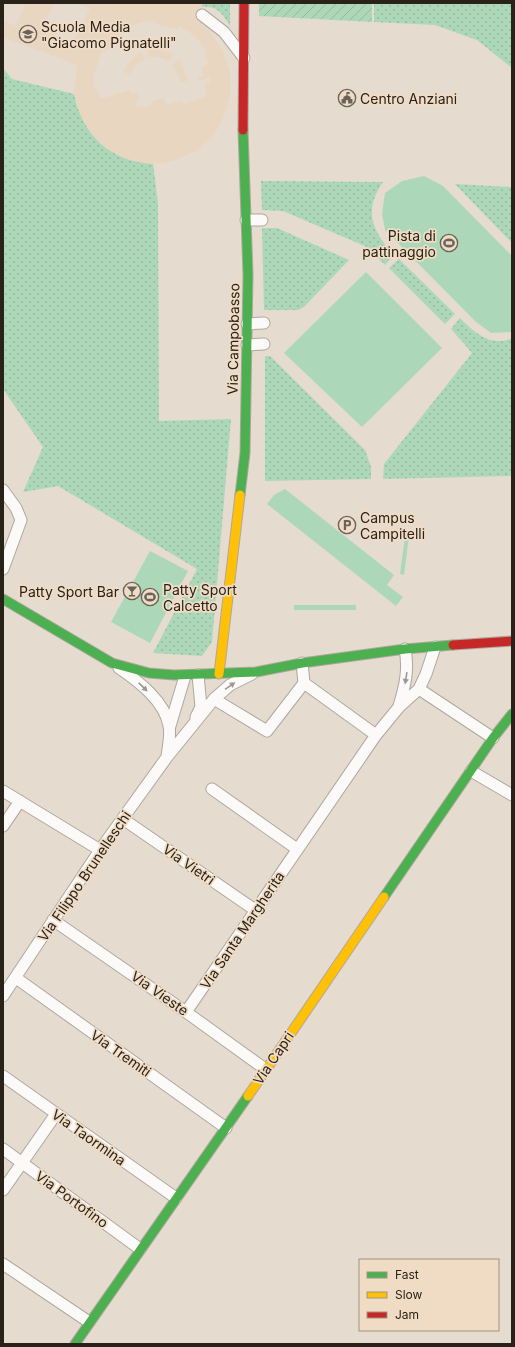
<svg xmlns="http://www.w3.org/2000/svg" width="515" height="1347" font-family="Inter,sans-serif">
  <defs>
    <pattern id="grass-dots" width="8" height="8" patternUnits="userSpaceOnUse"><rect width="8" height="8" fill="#acd8b9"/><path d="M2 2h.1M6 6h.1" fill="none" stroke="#94b99e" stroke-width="1.8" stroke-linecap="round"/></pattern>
    <pattern id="garden-furrows" width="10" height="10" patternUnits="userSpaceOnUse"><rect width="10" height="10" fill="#acd8b9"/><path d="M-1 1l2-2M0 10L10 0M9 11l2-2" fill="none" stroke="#94b99e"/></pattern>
  </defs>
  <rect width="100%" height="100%" fill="#e6dbcf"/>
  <path fill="#e8d6c0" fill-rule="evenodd" d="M26,3H54L45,23L56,29L52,39L71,48L90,8L82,5L83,3H202V25L210,32L223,51L230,72V95L224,116L219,126L213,136L196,151L175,160L164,163H144L132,161L109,151L90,133L82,120L74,94L77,65L3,37V21L15,26ZM155,21V24L178,29L179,26L185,29L196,37L207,52L205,54L209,64L202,67L204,76L198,78L199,81L209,77L211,79L210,82L204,84L207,96L184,104L182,100L167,105L164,98L153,101L150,106L147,105L146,107L143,106L142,107L139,106L138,108L134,104L140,97L136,92L132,94L130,90L100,99L97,89H94L93,78L102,51L105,52L120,36L118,33L130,26L142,22Z
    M157,49L163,50L174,55L169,61L159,57H149L147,50Z
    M141,52L145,59L134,67L130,74L123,72L128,63Z
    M179,59L188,80L181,83L173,65Z"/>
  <path fill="url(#grass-dots)" d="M202,3H230V26C223,14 217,5 202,7Z
    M374,3H512V68L477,40L435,25L374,22Z
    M3,68L12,79L74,94C82,135 111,162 153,164L158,203L159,421L231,419L212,642L202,656L153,653L197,569L58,486L23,492L43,447L3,389Z
    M261,181L383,182C363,211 372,231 394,255L385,265L367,247L283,211L262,210Z
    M455,184L512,187V243Z
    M262,228H277L349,260L304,307L298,310H264Z
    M399,259L455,314L445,324L389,268Z
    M460,318C474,332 491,348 512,338V476L383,479L384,464L472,353L451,329Z
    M265,356H270L365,450L371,467V479L265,481Z"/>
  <path fill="url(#garden-furrows)" d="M259,3H372V22L259,16Z"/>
  <path fill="#acd8b9" d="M424,176L443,186L512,256L511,332L491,333L475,321L385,230L382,214L385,193L402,181Z
    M366,272L442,348L362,427L284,353Z
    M285,489L394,575L387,585L403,597L396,606L267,504L274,495Z
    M405,536H409L404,575L400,574Z
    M150,551L188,571L150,643L111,622Z
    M294,605H356V610H294Z"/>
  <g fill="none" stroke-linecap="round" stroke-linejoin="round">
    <defs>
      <path id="street" d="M202,15L224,32L244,58
        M246,220H262
        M247,324L264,323
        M247,345L264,344
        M3,490L16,508L21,520L3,569
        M302,663L304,683L376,735
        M119,668C138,681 165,701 169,726C171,735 168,747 167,757
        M419,689L493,738
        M214,699L267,731L304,683
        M399,706C405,686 409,670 405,649
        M196,717L201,707L198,675
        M170,726L185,676
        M471,771L512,795
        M212,789L297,849
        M3,791L100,850
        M123,819L255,910
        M3,826L20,801
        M53,920L186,1012L265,1069
        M16,978L226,1128
        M3,996L100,850L167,757L214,699L230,685L252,674
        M186,1012L376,735L399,707L419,689L426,674L435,647
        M3,1076L176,1198
        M3,1149L140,1249
        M3,1190L56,1114
        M3,1264L89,1322"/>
      <path id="fast" d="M240,495L245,453L248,275L243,130
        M3,599L112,663L149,673L174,675L256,672L302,663L405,649L453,645
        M384,897L493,738L512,714
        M75,1344L248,1096"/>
      <path id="slow" d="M219,674L240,495
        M248,1096L384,897"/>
      <path id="jam" d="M243,130L244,3
        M453,645L512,641"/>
    </defs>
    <use href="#street" stroke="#afa79e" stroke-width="13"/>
    <use href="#fast" stroke="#afa79e" stroke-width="11"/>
    <use href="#slow" stroke="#afa79e" stroke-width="11"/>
    <use href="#jam" stroke="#afa79e" stroke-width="11"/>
    <use href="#street" stroke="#fbfaf8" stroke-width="11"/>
    <use href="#fast" stroke="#4caf50" stroke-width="9"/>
    <use href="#slow" stroke="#ffc107" stroke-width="9"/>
    <use href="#jam" stroke="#c62828" stroke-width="9"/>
  </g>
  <defs><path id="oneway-solid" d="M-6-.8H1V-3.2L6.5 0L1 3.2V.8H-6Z"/></defs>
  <g fill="#9c9994">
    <use href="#oneway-solid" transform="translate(406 678) rotate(99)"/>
    <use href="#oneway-solid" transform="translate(230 686) rotate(-34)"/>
    <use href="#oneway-solid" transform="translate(143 687) rotate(44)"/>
  </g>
  <defs>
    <symbol id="school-ring" viewBox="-11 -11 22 22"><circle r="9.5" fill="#f0dcc5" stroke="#6b6359" stroke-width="1.5"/><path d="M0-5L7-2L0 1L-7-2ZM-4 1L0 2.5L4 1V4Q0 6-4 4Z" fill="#6b6359"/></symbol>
    <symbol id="civic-ring" viewBox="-11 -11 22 22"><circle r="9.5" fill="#f0dcc5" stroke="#6b6359" stroke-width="1.5"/><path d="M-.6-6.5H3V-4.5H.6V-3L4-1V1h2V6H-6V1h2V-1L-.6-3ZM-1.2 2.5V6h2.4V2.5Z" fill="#6b6359"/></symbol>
    <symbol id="stadium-ring" viewBox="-11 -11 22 22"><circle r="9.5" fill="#f0dcc5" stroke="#6b6359" stroke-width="1.5"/><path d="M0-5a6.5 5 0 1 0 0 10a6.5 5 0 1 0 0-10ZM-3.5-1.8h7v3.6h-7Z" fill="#6b6359"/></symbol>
    <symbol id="parking-ring" viewBox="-11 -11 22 22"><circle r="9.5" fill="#f0dcc5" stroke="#6b6359" stroke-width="1.5"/><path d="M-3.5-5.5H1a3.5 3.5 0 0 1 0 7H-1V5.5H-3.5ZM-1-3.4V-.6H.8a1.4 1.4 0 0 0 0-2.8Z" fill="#6b6359"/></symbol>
    <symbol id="bar-ring" viewBox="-11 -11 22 22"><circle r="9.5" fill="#f0dcc5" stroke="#6b6359" stroke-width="1.5"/><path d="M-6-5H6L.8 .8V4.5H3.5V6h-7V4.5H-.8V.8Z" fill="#6b6359"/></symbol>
  </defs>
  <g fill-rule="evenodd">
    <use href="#school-ring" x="18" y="24" width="20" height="20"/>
    <use href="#civic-ring" x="337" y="88" width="20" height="20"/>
    <use href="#stadium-ring" x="439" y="233" width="20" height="20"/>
    <use href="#parking-ring" x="337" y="515" width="20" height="20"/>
    <use href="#bar-ring" x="122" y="581" width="20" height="20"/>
    <use href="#stadium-ring" x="140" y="587" width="20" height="20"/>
  </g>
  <g text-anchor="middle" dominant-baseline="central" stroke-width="3.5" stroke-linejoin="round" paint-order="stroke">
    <g font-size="14" fill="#292219" stroke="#f0dcc5" text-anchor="start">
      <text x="41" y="26">Scuola Media<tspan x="41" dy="16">"Giacomo Pignatelli"</tspan></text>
      <text x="360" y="98">Centro Anziani</text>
      <text x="436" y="235" text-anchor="end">Pista di<tspan x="436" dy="16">pattinaggio</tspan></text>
      <text x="360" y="517">Campus<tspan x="360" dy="16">Campitelli</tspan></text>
      <text x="163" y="589">Patty Sport<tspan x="163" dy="16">Calcetto</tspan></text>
      <text x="119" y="591" text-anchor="end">Patty Sport Bar</text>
    </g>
    <g font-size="14" fill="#292219" stroke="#f0dcc5">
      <text transform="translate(233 339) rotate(-89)">Via Campobasso</text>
      <text transform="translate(189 864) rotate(35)">Via Vietri</text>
      <text transform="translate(84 876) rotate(-56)">Via Filippo Brunelleschi</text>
      <text transform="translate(242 930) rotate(-56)">Via Santa Margherita</text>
      <text transform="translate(160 993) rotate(35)">Via Vieste</text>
      <text transform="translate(121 1053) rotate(35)">Via Tremiti</text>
      <text transform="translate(273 1058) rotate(-56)">Via Capri</text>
      <text transform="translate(89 1137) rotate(35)">Via Taormina</text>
      <text transform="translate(72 1199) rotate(36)">Via Portofino</text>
    </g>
  </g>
  <rect width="515" height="1347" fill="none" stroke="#292219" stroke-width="8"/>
  <rect x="359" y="1259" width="140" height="72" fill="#f0dcc5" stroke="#a09280"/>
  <rect x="367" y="1272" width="20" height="6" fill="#4caf50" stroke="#a09280"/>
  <text x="395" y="1279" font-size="12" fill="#292219">Fast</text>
  <rect x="367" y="1292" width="20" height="6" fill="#ffc107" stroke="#a09280"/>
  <text x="395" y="1299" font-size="12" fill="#292219">Slow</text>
  <rect x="367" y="1312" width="20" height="6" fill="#c62828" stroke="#a09280"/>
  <text x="395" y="1319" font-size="12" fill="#292219">Jam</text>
</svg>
